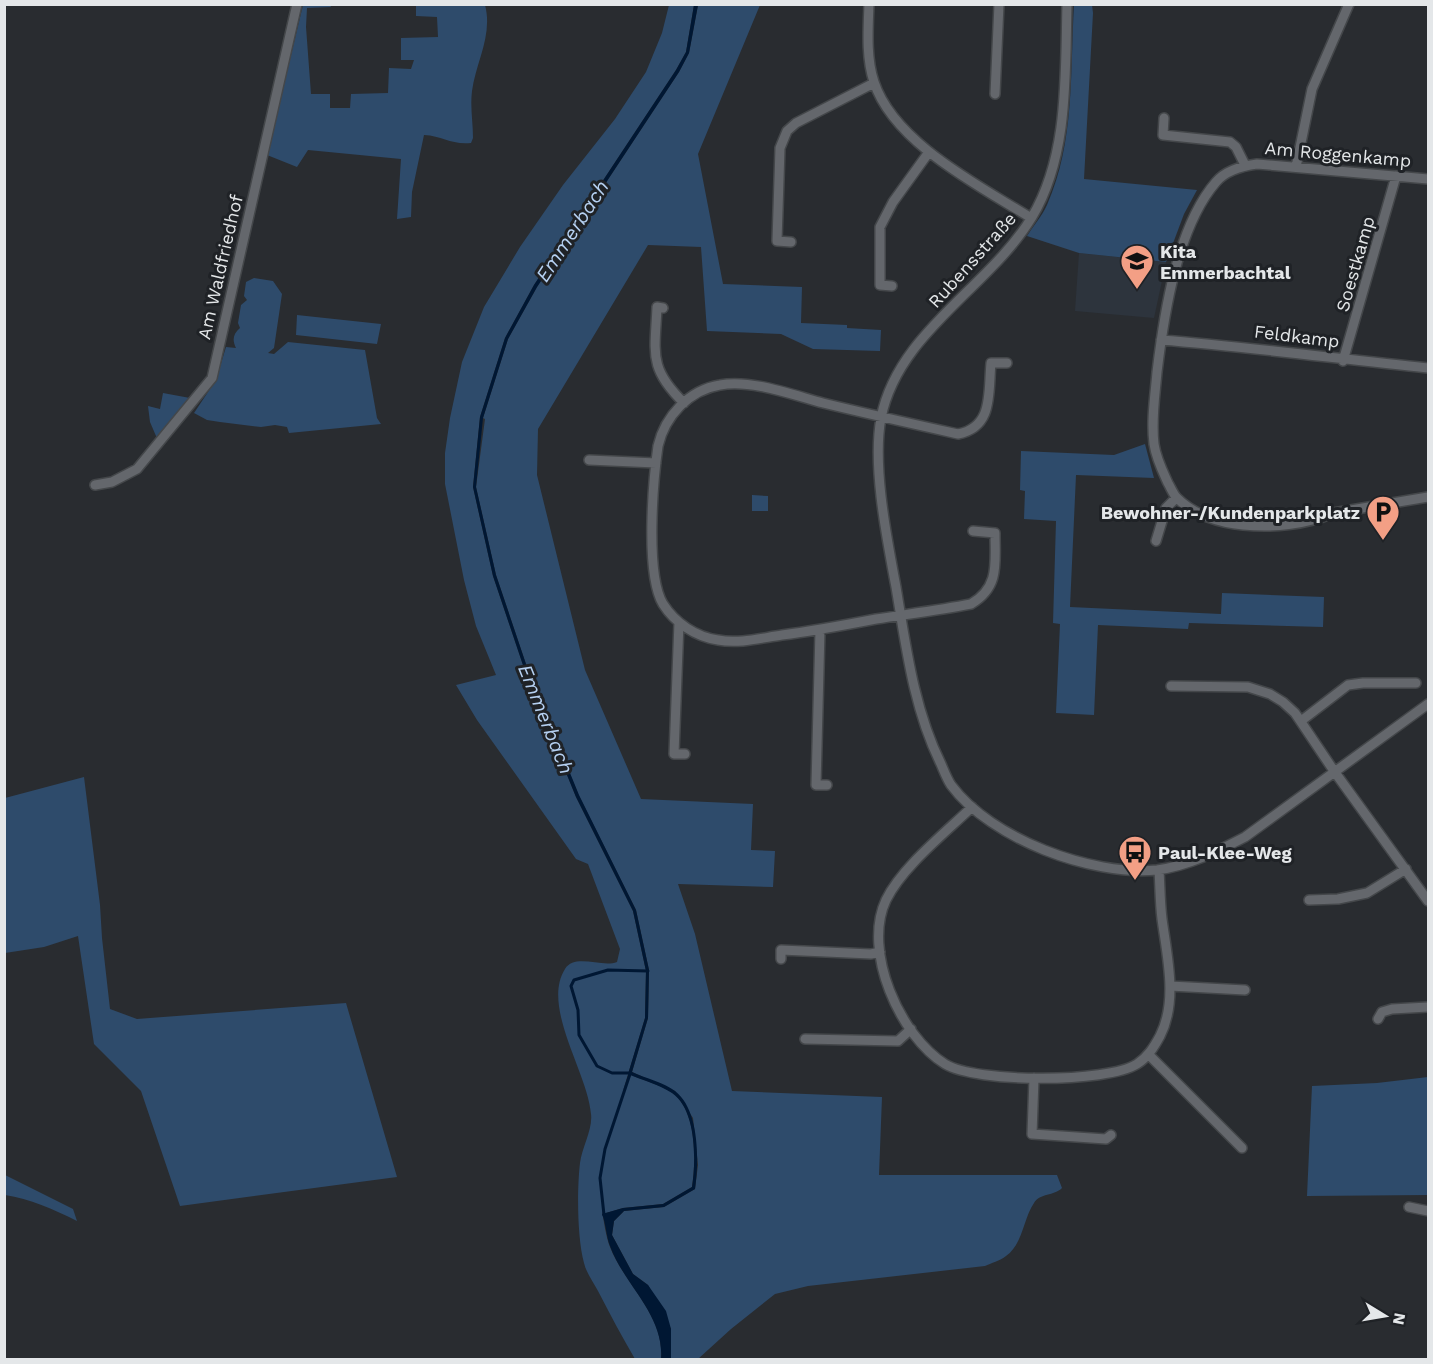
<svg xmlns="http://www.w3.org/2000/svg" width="1433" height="1364" font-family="'Work Sans',sans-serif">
  <rect width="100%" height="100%" fill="#292c30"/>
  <path fill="#2d343d" d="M1079,253L1166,262L1154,318L1075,311Z"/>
  <path fill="#2e4b6b" d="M303,5H330L331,7L307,8L306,27L311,94H330V108H350L351,94L388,93L389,68L411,69L414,60H401V38L438,37L437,17L416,16V5H485C493,35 476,62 472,91C470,107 473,122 473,138L471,143C451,145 443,136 424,135L412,192L411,217L397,219L401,159L308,150L297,167L267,155Z
    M669,5H694L686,52L676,70L534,285L505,338L480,417L473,487L493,576L526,674L576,797L633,911L646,971L645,1018L623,1091L631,1075C643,1080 664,1086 674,1094C697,1113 696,1161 692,1187L663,1204L623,1208L603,1214L602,1211C604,1222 606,1237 610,1247C625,1285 665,1316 661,1359H635C622,1337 610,1314 598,1291C593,1282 586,1272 584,1263C577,1237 577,1189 580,1163C582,1147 593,1129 591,1114C588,1073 541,1007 565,969C575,953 602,968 617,962L620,949L588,864L576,859L477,720L456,685L496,675L476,626L464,580L445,484V453L450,418L462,362L484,307L520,247L563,185L615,119L646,72L662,33Z
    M698,5H760L698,154L723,284L802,287L801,323L847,325V328L881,330L880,351L813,349L781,334L707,331L701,247L648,245L538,429L537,475L585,670L641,799L753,804L751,850L775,851L773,887L678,884L695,934L732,1091L882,1097L879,1175H1057L1062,1188C1054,1196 1040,1193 1034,1203C1023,1219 1023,1244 1006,1256C1000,1261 991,1263 985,1266L808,1286L775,1294L731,1329L698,1359H671V1329L648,1285L633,1274L612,1235L614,1221L624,1211L664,1207L695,1189L698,1165L693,1118L675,1091L632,1072L648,1018L649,970L636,910L579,796L529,673L496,575L476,487L485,419L483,418L508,339L537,287L679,72L689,53Z
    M1074,5H1092L1093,13L1084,179L1197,190L1184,214L1166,262L1079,253L1027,236C1034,225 1042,216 1047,205C1075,142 1070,72 1074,5Z
    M254,278L273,281L282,294L274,348L268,353L274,354L288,342L365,350L377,418L381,424L289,433L287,427L275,425L261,427L220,422L207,420L194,413L216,380L226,347L236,348C232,340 233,334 240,328L238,323L241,305L247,300L244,296L246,282Z
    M297,315L381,324L377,344L296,335Z
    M163,393L190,398L187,409L159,443L150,422L148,406L160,409Z
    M1145,444L1154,478L1076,475L1070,607L1221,614L1222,593L1324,597L1323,627L1189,623L1188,629L1098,625L1094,715L1056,713L1060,624L1053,623L1056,521L1024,519L1025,491L1020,490L1021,451L1114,455Z
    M752,495L768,496V511H752Z
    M84,777L100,905L102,938L110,1009L137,1019L346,1003L397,1177L180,1206L141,1091L94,1044L78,936L44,947L5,953V798Z
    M1428,1077V1195L1307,1196L1312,1086L1377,1083Z
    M5,1175L73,1209L77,1221C53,1209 30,1199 5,1195Z"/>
  <path fill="#001733" d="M694,5H698L689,53L679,72L537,287L508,339L483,418L476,487L496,575L529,673L579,795L636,910L649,970L648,1018L632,1072C645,1078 665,1083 675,1091C700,1110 699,1162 695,1189L664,1207L624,1211L614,1221L612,1235L633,1274L648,1285L666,1311L671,1329V1359L661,1360C665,1315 624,1285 610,1246C606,1236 606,1224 602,1214L623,1208L663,1204L692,1187C696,1162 697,1110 672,1093C660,1085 642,1080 628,1074L645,1018L646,971L633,911L576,797L526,674L493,576L473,487L480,417L505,338L534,285L676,70L686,52Z"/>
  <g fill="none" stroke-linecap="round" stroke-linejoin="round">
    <path stroke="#001733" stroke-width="3" d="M631,1073H612L597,1066L579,1035L578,1010L571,986L574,980L608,970L648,971
      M604,1215L600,1178L605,1149L630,1074"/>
    <defs>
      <path id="minor" d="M869,4C868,30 866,58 874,82C894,143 980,186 1031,218
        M1067,4C1065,75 1069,155 1032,217C989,288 898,332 881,418C872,466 887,539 896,587C906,647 914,710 941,764C944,771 947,779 951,785C991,839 1091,876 1157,870C1188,866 1218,851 1245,837L1428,704
        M995,94L999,4
        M1164,118L1163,135L1230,142L1236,147L1245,165
        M1296,167L1312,89L1349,4
        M1428,179L1257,164C1242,166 1226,170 1216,182C1177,227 1164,314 1157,372C1155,396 1151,420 1154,444C1156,458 1162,470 1168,483C1171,488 1173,494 1177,498C1194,515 1220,523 1243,525C1272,528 1306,525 1333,513L1428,497
        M791,242L777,241L780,148L787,131L796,123L874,83
        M892,286L880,285V227L893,202L929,152
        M663,308L657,307C655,353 648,368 684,403
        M1161,340C1250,347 1339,359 1428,368
        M1343,361L1396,176
        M589,460L656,463
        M95,485L112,482L137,469L212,378L297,4
        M973,531L995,533C995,563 1000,587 971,604C940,610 908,614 876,619C845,625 814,631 782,635C761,638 739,644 718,640C696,637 675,623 663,604C645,574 653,481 658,446C665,416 689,390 720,385C751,379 793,395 823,403C868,414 913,424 958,434C994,427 988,392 991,363H1007
        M1156,541L1166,508L1176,498
        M679,622L674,754H685
        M820,630L816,785H827
        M1171,686L1248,687L1270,694L1283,702L1295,713L1334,771L1428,901
        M1301,721L1348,685L1363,683H1416
        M972,807C945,833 902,867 886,900C862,951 900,1036 945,1064C976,1083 1107,1083 1137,1064C1148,1057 1154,1047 1160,1036C1178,1001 1167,956 1162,919C1160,903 1160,886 1159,870
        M1309,900L1338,899L1367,893L1406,869
        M781,959V950L871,954L880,952
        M1170,986L1245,990
        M1378,1019L1382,1012L1392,1009L1428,1007
        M805,1039L898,1041L911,1029
        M1149,1055L1242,1148
        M1034,1078L1032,1134L1106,1139L1111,1135
        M1409,1207L1428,1211"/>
    </defs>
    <use href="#minor" stroke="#44474a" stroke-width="12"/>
    <use href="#minor" stroke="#64676c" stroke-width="9"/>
  </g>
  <defs>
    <symbol id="school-pin" viewBox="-11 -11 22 30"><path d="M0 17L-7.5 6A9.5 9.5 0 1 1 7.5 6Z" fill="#f39f85" stroke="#1f2226"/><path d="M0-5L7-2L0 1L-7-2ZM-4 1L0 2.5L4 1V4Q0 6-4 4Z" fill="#111"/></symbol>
    <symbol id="parking-pin" viewBox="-11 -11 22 30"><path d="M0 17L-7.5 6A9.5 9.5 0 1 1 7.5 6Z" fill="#f39f85" stroke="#1f2226"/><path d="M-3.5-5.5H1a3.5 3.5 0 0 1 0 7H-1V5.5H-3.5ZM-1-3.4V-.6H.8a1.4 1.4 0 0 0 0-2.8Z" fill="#111"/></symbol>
    <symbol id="bus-pin" viewBox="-11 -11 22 30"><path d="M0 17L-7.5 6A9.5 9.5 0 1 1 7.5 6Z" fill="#f39f85" stroke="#1f2226"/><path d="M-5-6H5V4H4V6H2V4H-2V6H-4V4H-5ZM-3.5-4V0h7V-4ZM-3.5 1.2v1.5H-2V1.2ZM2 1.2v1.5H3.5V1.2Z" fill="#111"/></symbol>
  </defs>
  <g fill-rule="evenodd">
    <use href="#school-pin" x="1118" y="242" width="38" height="52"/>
    <use href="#parking-pin" x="1364" y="493" width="38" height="52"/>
    <use href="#bus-pin" x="1116" y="833" width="38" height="52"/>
  </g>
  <g text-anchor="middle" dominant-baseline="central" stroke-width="6" stroke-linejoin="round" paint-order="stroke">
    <g font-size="18" fill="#e4e7e9" stroke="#1f2226">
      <text transform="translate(1338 154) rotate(5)">Am Roggenkamp</text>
      <text transform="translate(972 260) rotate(-48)">Rubensstraße</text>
      <text transform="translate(1355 264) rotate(-74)">Soestkamp</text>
      <text transform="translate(220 267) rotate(-77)">Am Waldfriedhof</text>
      <text transform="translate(1297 336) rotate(7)">Feldkamp</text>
    </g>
    <g font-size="18" font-weight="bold" fill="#e4e7e9" stroke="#1f2226" text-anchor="start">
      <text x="1160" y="251">Kita<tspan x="1160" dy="21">Emmerbachtal</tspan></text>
      <text x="1360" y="512" text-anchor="end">Bewohner-/Kundenparkplatz</text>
      <text x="1158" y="852">Paul-Klee-Weg</text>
    </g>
    <g font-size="20" font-style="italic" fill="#b5d0f1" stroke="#1f2226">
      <text transform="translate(572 231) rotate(-57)">Emmerbach</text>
      <text transform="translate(546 719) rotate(68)">Emmerbach</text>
    </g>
  </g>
  <rect width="1433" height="1364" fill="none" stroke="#e4e7e9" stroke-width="12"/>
  <g transform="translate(1385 1316) rotate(101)" stroke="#1f2226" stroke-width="4.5" paint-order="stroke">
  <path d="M0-4.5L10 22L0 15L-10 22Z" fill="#e4e7e9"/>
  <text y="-9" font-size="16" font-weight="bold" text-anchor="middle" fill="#e4e7e9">N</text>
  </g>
</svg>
